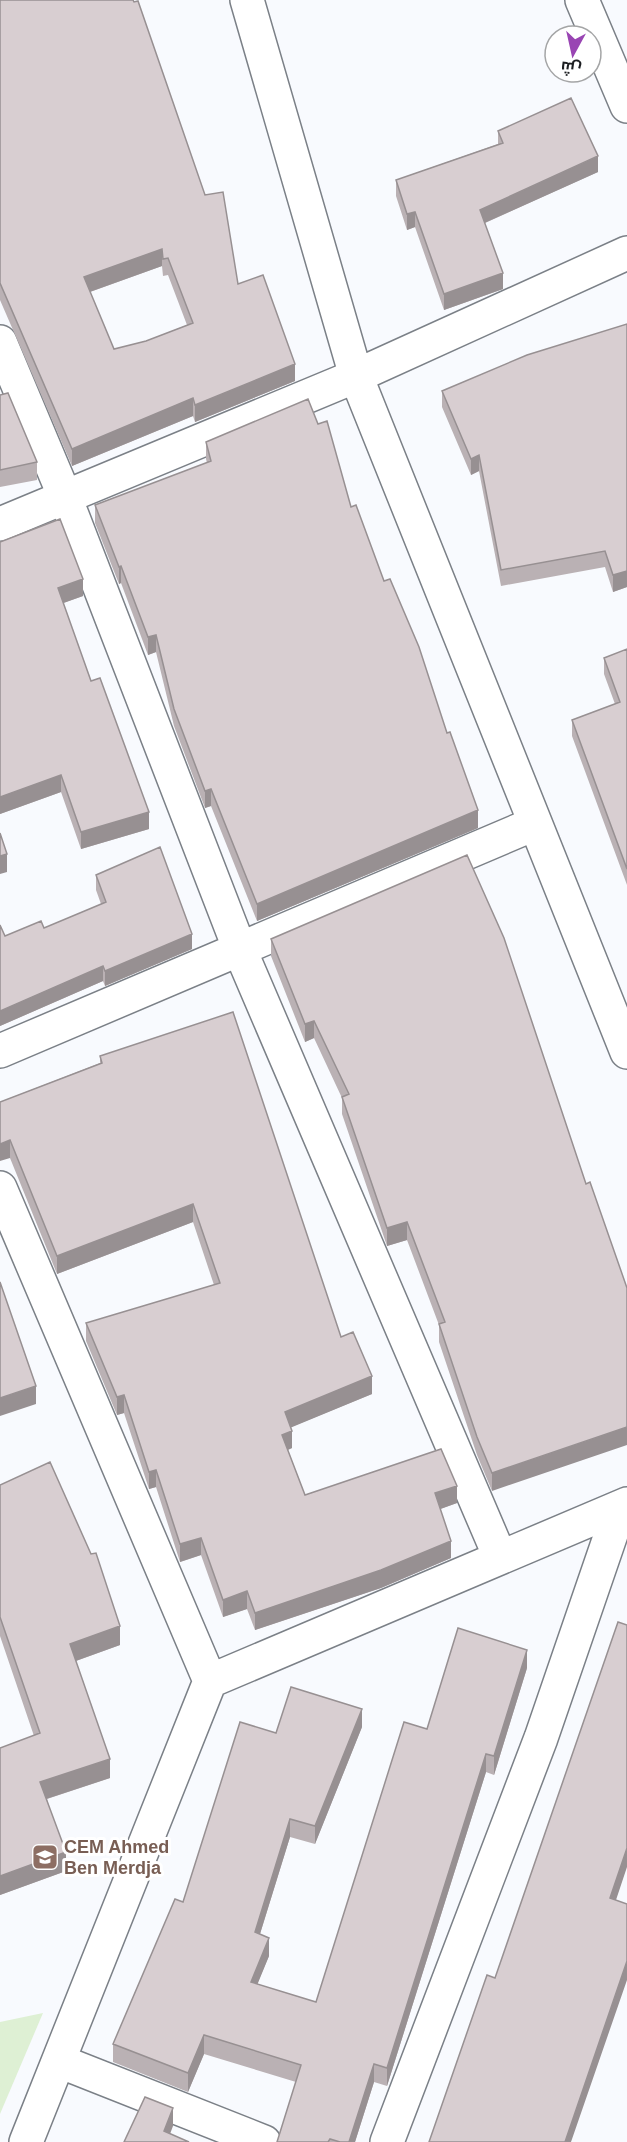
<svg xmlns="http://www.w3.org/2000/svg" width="627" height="2142" font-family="Arial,Cairo,sans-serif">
  <rect width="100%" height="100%" fill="#f8fafe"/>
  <path fill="#def0d4" d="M43,2013L0,2114V2022Z"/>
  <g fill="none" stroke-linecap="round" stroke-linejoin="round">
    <defs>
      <path id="minor" d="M247,0L356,376L627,1052
        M582,0L627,106
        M0,342L65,497L240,950L500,1557
        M0,524L356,376L627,253
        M0,1051L534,824
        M0,1188L210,1681
        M59,2061L264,2142
        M26,2142L210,1681L627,1504
        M387,2142L541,1738L620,1508"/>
    </defs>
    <use href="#minor" stroke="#7b8087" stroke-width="36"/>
    <use href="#minor" stroke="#fff" stroke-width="33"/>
  </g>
  <path fill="#bab1b4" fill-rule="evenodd" d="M0,0L205,195L238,284L295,381L195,422L193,416L72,466L0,300ZM162,266L163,276L168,275L187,325L146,341L114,349L90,292Z
    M498,131L598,172L485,223L503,289L444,310L415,227L407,230L396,196V180L498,144Z
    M627,324V587L613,592L605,567L501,586L479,471L471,475L442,407V391Z
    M0,395L37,462V480L0,487Z
    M318,424L351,507L384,581L478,828L257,921L211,806L205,808L174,726L156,652L148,655L121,583L119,584L95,523V505L207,463L206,459V442Z
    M0,542L83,596L63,603L91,681L149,829L81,849L61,792L0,814Z
    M627,649V885L572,736V720L615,704L604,674V658Z
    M96,875L192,949L105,986L103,981L0,1026V925L5,936L44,928L101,904L96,890Z
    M504,938L492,1491L477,1455L439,1342V1325L407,1240L387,1246L342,1114V1098L314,1038L305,1042L271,956V939Z
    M100,1056L341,1337L372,1394L291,1427L292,1448L288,1450L305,1495L457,1503L440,1509L451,1558L381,1588L255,1630L247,1609L223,1617L201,1555L180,1562L156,1487L149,1489L124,1413L117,1415L86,1341V1323L214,1285L193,1222L57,1274L10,1158L0,1102L100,1063Z
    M0,1485L120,1645L76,1661L110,1778L47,1799L66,1871L0,1895V1748L34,1736L0,1636Z
    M527,1668L494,1775L486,1772L387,2086L374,2082L355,2142H277L296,2082L204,2054L188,2092L113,2062V2044L183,1902L276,1733L362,1727L315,1844L290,1837L260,1934L269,1956L257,1984L316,2002L427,1729Z"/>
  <path fill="#979092" d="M598,156V172L480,225V210Z
    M415,212V227L407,230V214Z
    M162,249V266L84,294V277Z
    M503,273V289L444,310V294Z
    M295,364V381L195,422V405Z
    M193,398V416L72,466V449Z
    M479,455V471L471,475V459Z
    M121,566V583L119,584V567Z
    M627,571V587L613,592V575Z
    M83,579V596L58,605V588Z
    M156,635V652L148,655V637Z
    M61,775V792L0,814V797Z
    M211,789V806L205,808V791Z
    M478,810V828L257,921V904Z
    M149,812V829L81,849V832Z
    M7,854V872L0,874V856Z
    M192,934V949L105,986V971Z
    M103,966V981L0,1026V1011Z
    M314,1021V1038L305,1042V1024Z
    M10,1140V1158L0,1161V1144Z
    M193,1204V1222L57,1274V1256Z
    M407,1222V1240L387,1246V1228Z
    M372,1376V1394L285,1430V1412Z
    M36,1386V1404L0,1416V1398Z
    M124,1395V1413L117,1415V1397Z
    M627,1427V1445L492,1491V1473Z
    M292,1431V1448L282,1452V1435Z
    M156,1470V1487L149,1489V1472Z
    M457,1486V1503L435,1511V1493Z
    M201,1538V1555L180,1562V1544Z
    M451,1541V1558L381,1588L255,1630V1613Z
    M247,1591V1609L223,1617V1600Z
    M120,1626V1645L70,1663V1644Z
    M527,1650V1668L494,1775V1756Z
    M362,1709V1727L315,1844V1826Z
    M486,1754V1772L387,2086V2068Z
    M110,1759V1778L40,1801V1782Z
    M290,1819V1837L255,1950V1932Z
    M627,1848V1867L610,1918V1898Z
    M66,1852V1871L0,1895V1876Z
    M269,1938V1956L251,2000V1982Z
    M627,1961V1980L571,2142H565Z
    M204,2035V2054L188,2092V2073Z
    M374,2064V2082L355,2142H349Z
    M173,2108V2126L167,2142L164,2131Z"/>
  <path fill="#d8ced1" stroke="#979092" stroke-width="1.5" fill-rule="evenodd" d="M0,0H133L134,2L138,1L205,195L223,192L238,284L263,275L295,364L195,405L193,398L72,449L0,283ZM162,249L163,259L168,258L193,323L146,341L114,349L84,277Z
    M571,98L598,156L480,210L503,273L444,294L415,212L407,214L396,180L503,143L498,131Z
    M627,324V571L613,575L605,551L501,570L479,455L471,459L442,391L527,355Z
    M8,393L37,462L0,470V395Z
    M308,399L318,424L327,421L351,507L356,505L384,581L390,579L419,647L447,733L450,732L478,810L257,904L211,789L205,791L174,709L156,635L148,637L121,566L119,567L95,505L211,461L206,442Z
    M60,519L83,579L58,588L91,681L100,678L149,812L81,832L61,775L0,797V542Z
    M627,649V869L572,720L620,702L604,658Z
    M0,833L7,854L0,856Z
    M160,847L192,934L105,971L103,966L0,1011V925L5,936L41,921L44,928L106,902L96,875Z
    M467,855L504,938L586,1184L590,1182L627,1288V1427L492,1473L477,1437L439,1324L445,1322L407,1222L387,1228L342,1097L349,1094L314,1021L305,1024L271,939Z
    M233,1012L341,1337L353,1332L372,1376L285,1412L292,1431L282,1435L305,1495L441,1449L457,1486L435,1493L451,1541L381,1570L255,1613L247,1591L223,1600L201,1538L180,1544L156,1470L149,1472L124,1395L117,1397L86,1323L220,1283L193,1204L57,1256L10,1140L0,1144V1102L102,1063L100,1056Z
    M0,1282L36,1386L0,1398Z
    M50,1462L91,1554L96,1553L120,1626L70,1644L110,1759L40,1782L66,1852L0,1876V1748L40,1733L0,1617V1485Z
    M618,1622L627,1625V1848L610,1898L627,1904V1961L565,2142H429L487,1975L495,1978Z
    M458,1628L527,1650L494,1756L486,1754L387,2068L374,2064L349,2142H340L330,2139L328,2142H277L301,2065L204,2035L188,2073L113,2044L175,1899L183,1902L240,1722L276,1733L291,1687L362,1709L315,1826L290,1819L255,1932L269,1938L251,1982L316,2002L404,1722L427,1729Z
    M145,2097L173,2108L164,2131L189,2142H124Z"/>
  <defs>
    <symbol id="school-square" viewBox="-11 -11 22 22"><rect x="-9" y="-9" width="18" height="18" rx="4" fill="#8d6e63" stroke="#fff"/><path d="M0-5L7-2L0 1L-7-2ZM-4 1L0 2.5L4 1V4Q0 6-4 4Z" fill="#fff"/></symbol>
  </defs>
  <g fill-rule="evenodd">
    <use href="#school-square" x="30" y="1842" width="30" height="30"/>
  </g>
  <g text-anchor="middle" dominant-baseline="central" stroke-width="6" stroke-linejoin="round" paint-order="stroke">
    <g font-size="18" font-weight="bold" fill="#785e54" stroke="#fff" text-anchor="start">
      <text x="64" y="1847">CEM Ahmed<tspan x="64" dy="21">Ben Merdja</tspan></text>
    </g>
  </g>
  <g transform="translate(573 54) rotate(188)"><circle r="28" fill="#ffffff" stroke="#a4a5a6" stroke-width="1.5"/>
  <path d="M0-4.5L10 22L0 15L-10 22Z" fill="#9945b3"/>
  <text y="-9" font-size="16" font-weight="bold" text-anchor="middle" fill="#1c1e21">ش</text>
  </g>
</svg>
